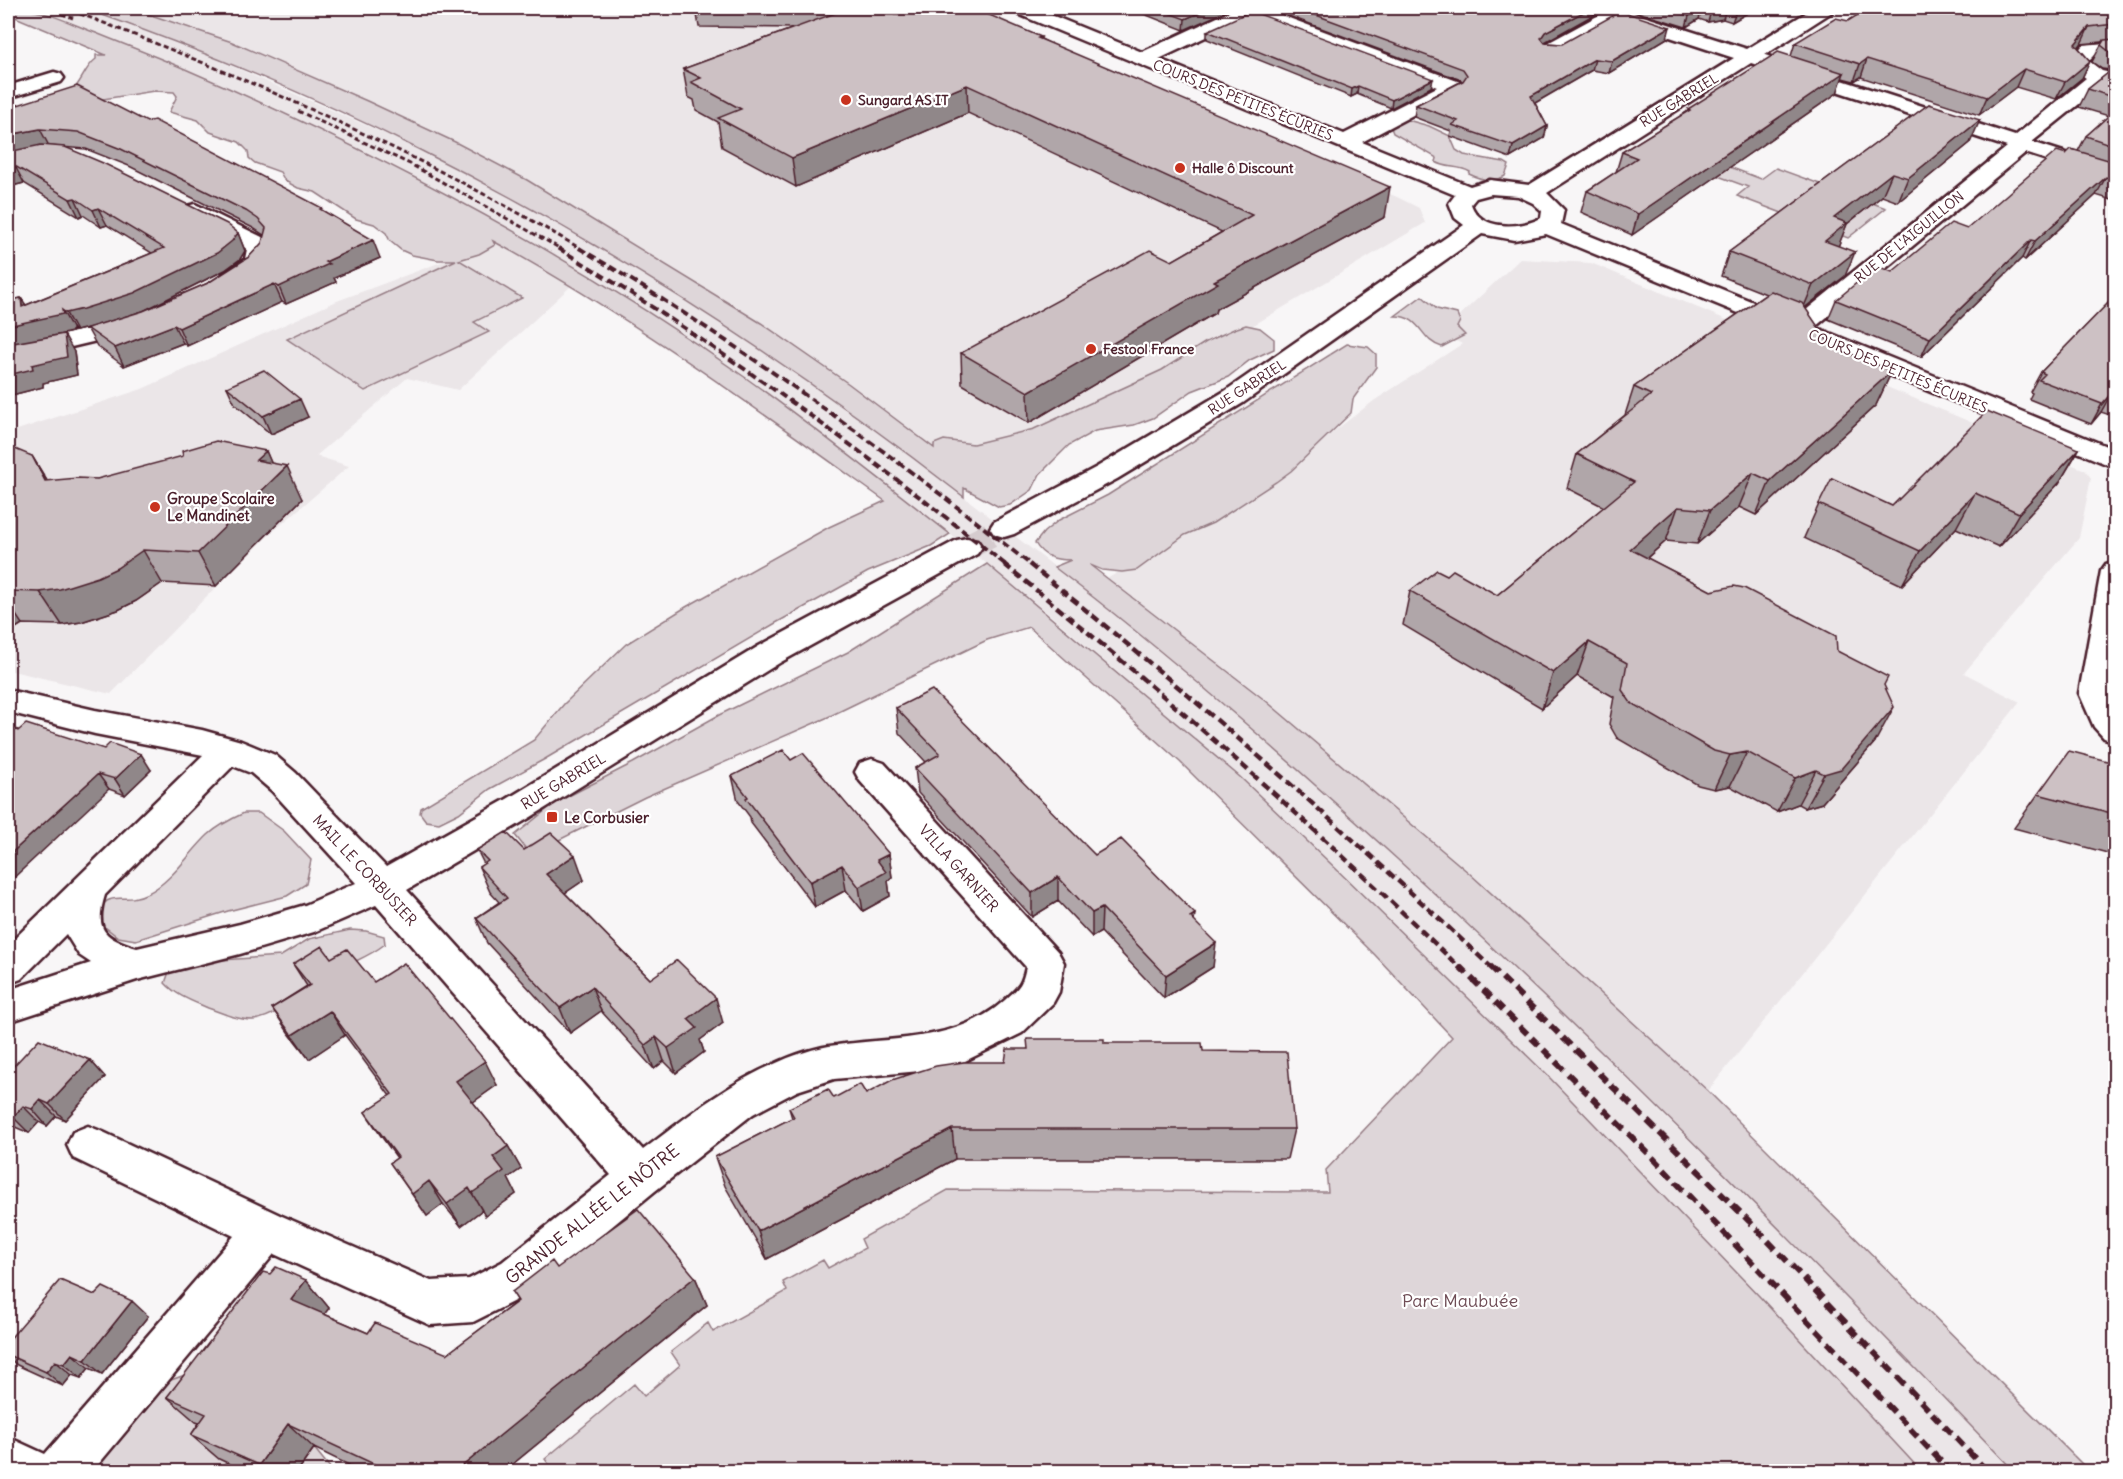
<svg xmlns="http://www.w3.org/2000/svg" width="2123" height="1479" font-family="Delius,sans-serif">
  <rect width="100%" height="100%" fill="#f8f6f7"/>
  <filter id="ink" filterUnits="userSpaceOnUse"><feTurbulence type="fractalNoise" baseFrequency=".0167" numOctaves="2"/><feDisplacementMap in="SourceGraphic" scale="12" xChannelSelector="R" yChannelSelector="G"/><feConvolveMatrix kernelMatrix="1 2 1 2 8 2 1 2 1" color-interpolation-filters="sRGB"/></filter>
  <g filter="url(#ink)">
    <path fill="#ebe6e8" d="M28,8H83L200,52L415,147L528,207L650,277L779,361L920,463L1094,597L1280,752L1513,966L1872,1322L2014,1471H1921L1760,1297L1549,1077L1240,777L1055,619L950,534L744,377L616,292L496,221L383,160L275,108L172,63Z
      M130,8H952L1397,197L1419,208L1425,223L1212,350L955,473L945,456L794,345L527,180L419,124L250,49Z
      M495,242L571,286L458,390L407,378L316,456L349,466L254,548L111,694L8,670V433L142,389L337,301Z
      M1520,259L1591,263L2085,470L2091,478L2079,538L1964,673L2020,702L1708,1091L1469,873L1266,701L1108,578L1225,514L1375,400L1462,344L1441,333Z"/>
    <path fill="#ded6d9" stroke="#947a82" stroke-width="1.5" d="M8,8C39,7 67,22 96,33C128,46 160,58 192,72C386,156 573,256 746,378C816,428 882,481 950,534L931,546L868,572L774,624L545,759L490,789L459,813L439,823L426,821L420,813L421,808L534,740L564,704L626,644L686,607L829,527L885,501C758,410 630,316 493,241L495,245L479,254L459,260L522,298L474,322L489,332L365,391L287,339L456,260H438L412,255L401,250L390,241L386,233L374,224L356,219L315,192L298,188L285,181L280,172L255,163L249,158L248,151L239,142L210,132L198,120L169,112L177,96L174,92L154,91L97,100L73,90C83,80 85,67 96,59V55H106L8,14Z
      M83,8H130L232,42L367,101L455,142L527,180L761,323L849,384L934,448V444L944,440L973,444L1034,429L1162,370L1206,342L1234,329L1246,325L1260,328L1274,339V349L1250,360L1228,377L1192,391L1153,418L1134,425L1095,431L1069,445L1040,474L1032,490L1010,505L999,507L964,488V497C793,364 610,245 416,148C309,94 196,48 83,8Z
      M1404,119L1429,126L1450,136L1456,150L1464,155L1504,162L1509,165L1505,176C1493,183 1481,180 1469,174L1470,172C1459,165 1447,169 1436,162L1437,158L1393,133L1390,125Z
      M1691,166H1727L1761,179L1776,168L1886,208L1848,238L1737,196L1748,187Z
      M1422,296L1437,309L1457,314L1460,321L1457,327L1465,335L1442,347C1420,341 1422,316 1395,316Z
      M1347,344L1368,347L1376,354V367L1353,399L1351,413L1291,471L1276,482L1213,523L1185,535L1137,570L1122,572L1102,570L1090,565L1266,701L1469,873L1708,1091L2089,1471H2014C1814,1262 1611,1055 1397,859C1286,758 1174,658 1054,567L1071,560C1055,560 1043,557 1035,543L1044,532L1059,520L1108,495Z
      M987,564L1240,777L1329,862L1549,1077L1760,1297L1921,1471H554L545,1459L634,1384L644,1396L680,1365L671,1352L708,1323L713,1332L787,1291L783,1282L823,1260L828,1268L865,1248L861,1239L948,1190L1328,1192L1326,1170L1452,1037L1375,955L1180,762L1029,627L987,640L826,718L645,797L547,846L526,849L515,835L555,803L633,763L719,715L848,652Z
      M244,813H259L284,831L311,860L306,884L287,896L228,911L136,940L118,937L106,928L90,922C113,882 118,908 148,893C170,883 190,852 208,835C219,825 231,819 244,813Z
      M350,930L366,931L384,936L385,944C369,957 351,962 333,973C313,986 276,1019 253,1020C238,1020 222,1013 208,1008C192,1001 177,996 165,983L169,972L192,962L281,956L309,939Z
      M185,1375L233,1439L220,1459L247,1471L78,1472L160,1384Z
      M314,1448L331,1469L332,1471L297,1472Z"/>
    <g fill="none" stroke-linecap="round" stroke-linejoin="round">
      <path stroke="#d5cbce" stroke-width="26" stroke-dasharray="26 13" stroke-linecap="butt" d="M967,547L1004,528"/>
      <defs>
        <path id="minor" d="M1010,8H1034L1142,52L1237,8H1262L1460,82L1463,86L1460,90L1362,142L1470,186L1490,180L1529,185L1734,58L1618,20L1558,53H1544L1541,49L1544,45L1601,14L1595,12L1592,8H1618L1747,49L1814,8H1835L1832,12L1765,55L2015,136L2086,78L2077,72L2069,61L2083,45L2116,42V54L2095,55L2089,61L2102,71L2115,74V82L2104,84L2032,142L2116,169V182L2025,153L1815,327L2116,450V468L1546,234L1514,240L1482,234L1243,403L1117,479L1014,534L1004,537L994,534L990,528L994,522L1097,467L1225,391L1464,225L1455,218L1449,203L1455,195L1013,12ZM1250,16L1437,87L1344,134L1159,59ZM1751,63L2007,147L1795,319L1561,224L1564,210L1547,193ZM1491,194L1518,196L1533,203L1542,211L1541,218C1521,229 1480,231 1471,204L1476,198Z
          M54,72L61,74L64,78L61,82L8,98V86Z
          M195,204L264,238L270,255C263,273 242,288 224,283L220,278L224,273L245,259L247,249L187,216L184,211L187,206Z
          M134,318L143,320L146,325L143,330L8,362V348Z
          M967,538L977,540L982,547L977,554L781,662L531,817L407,890L643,1150C684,1119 724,1086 772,1065C791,1056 816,1047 837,1045C895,1037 958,1042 1005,1000C1019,987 1022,986 1026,967L860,781L855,772L860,763L872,759L884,763L1058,952L1064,963L1059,992L1053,1003L1022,1033L965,1061L920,1071L834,1079L797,1091L753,1114L655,1191L532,1292L473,1322L430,1325L274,1254L92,1472H8V1437L45,1454L234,1236L73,1158L67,1145L73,1132L88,1126L103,1132L282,1216L431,1281L469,1279L502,1262L611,1175L376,905L314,932L240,954L137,980L8,1022V990L91,963L79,955L66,934L21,979L8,984V945L203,755L95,734L8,712V690L95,710L202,730L241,741L275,755L296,773L386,867L507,799L759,646L957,540ZM233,766L251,773L272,791L356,883L305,905L240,924L137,948C104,938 94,930 105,895Z
          M2116,561V665L2111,693L2116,703V742L2104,738L2094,727L2079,693L2101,571L2106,564Z"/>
      </defs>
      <use href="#minor" stroke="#4a1f2b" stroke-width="5"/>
      <use href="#minor" fill="#fff" fill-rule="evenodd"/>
      <path stroke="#4a1f2b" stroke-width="3" stroke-dasharray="5 3" stroke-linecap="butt" d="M47,8L73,18
        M65,8C243,76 417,151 581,249
        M298,111L412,165L561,249"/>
      <path stroke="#4a1f2b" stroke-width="4" stroke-dasharray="8 4" stroke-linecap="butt" d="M558,248C715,343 863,450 1006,565
        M579,248C737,342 887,450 1031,565"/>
      <path stroke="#4a1f2b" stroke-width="4.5" stroke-dasharray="9 4.5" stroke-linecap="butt" d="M1004,564C1162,691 1315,826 1460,968
        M1029,564C1189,692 1342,827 1492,968"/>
      <path stroke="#4a1f2b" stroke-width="6" stroke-dasharray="11 6" stroke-linecap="butt" d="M1459,966L1654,1159L1951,1472
        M1490,966L1749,1221L1988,1472"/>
    </g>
    <path fill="#b0a6a9" stroke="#4a1f2b" stroke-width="1.5" fill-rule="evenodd" d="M696,8H892L895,15L1041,37V39L1385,217L1216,309L1215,313L1029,423L962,384L961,353L1172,261L1222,232L968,113L796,187L722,147L718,122L696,110L694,100L688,97L683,69L794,28L699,27Z
      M1129,8H1233L1184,30Z
      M1267,8H1597L1595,14L1544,42L1545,43L1562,44L1667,38L1609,73L1592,70L1535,103L1547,126L1544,138L1510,158L1450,136L1451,131L1414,117L1416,105L1462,81L1461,80Z
      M1624,8H1756L1732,22L1723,19L1708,22L1699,19L1686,27Z
      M2115,8V201L2096,195L2025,260L2022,258L1921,357L1828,319L1836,300L1892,272L1967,229L2066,154L2078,151L2086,136L2109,116L2079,107L2088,89L2112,70L2102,69L2092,62L2101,45L2103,42L2081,44L2078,47L2090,61L2082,78L2056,99L2016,87L1979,115L1861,77L1854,81L1842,78L1837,93L1632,235L1581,212L1587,191L1616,172L1622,152L1687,112L1688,109L1791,56L1795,43L1848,21Z
      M1207,31L1431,87L1391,108L1357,94L1351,97L1207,39Z
      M10,100L12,107L323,211L380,258L334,278L336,282L286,304L282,302L187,346L183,343L124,366L97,346L87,328H88L76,331L72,328V332L60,334L74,352L77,375L43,383V387L8,396V301L21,298L26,305L152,253L107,225L101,227L83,215L79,217L24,183L8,187ZM48,146L86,149L129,166L253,228L264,235L262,243L249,257L208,283L143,311L105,323L143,311L225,270L240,259L245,251L238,233Z
      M1929,104L1970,143L1898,202L1882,196L1847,224L1838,246L1845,276L1805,308L1831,346L1892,371L1876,405L1756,515L1739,507L1697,544L1666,541L1647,558L1711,591L1837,651L1884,685L1875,742L1822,803L1805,808L1798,804L1777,812L1730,786L1714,789L1698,785L1617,738L1609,724L1614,697L1577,676L1542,708L1403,625L1410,591L1447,575L1497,595L1604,507L1567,488L1577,454L1625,415L1634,387L1766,294L1721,276L1729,252Z
      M2115,296V414L2113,416L2101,412L2091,424L2029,399L2032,393L2030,392L2041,372Z
      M227,387L308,417L271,434L235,404Z
      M8,448L32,456L47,481L97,479L266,451L271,463L302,499L216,586L162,583L136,601L118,610L81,622L62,625L22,624L8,633Z
      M2079,449L2059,483L1999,547L1956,528L1902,585L1804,538L1819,504L1892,506Z
      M896,708L1095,855L1194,921L1213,967L1164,998L1101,932L1092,937L1058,901L1032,917L918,793L915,768L926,762L899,733Z
      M8,727L151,770L125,795L109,789Z
      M791,760L889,854L892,878L888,881L890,896L863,911L846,890L815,907L751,823L750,817L738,801L732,776Z
      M2115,763V855L2014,828L2038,794Z
      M477,850H524L584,880L565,893L650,979L723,1023L700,1040L704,1052L676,1073L664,1061L654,1069L601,1011L570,1033L487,943L476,918L499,902L490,892L479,867L484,864Z
      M331,958L374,982L497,1085L473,1102L508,1146L521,1169L508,1178L516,1194L485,1216L482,1210L461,1226L443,1204L427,1216L390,1163L397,1158L381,1136L365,1112L390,1096L345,1035L309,1059L288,1032L272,1008L307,986L293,964Z
      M1104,1043L1203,1051L1294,1129L1287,1159H955L767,1259L725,1186L715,1157L792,1118L789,1108L834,1098L866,1094L1005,1062L1028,1049Z
      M90,1060L105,1077L65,1120L56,1116L47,1126L39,1122L29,1133L8,1124V1072Z
      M557,1268L695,1277L707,1305L503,1472H363L314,1448L297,1472H247L219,1459L191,1435L199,1423L196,1422L167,1397L270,1274L306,1280L329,1308L324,1314L368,1333L447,1354L518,1301L512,1292Z
      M95,1295L148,1316L102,1374L89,1368L81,1378L72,1375L63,1386L17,1365L8,1357V1341Z
      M2115,1416V1427L2109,1421Z"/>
    <path fill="#908789" stroke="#4a1f2b" stroke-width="1.5" d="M1210,8H1233L1184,30L1185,19Z
      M1591,8H1597L1595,14L1543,43L1541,38L1545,32Z
      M1703,8L1699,19L1686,27L1689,16Z
      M1726,8L1723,19L1708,22L1711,11Z
      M1741,8H1756L1732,22L1736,11Z
      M1670,27L1667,38L1609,73L1612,61Z
      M2089,27L2081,44L2067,61L2075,44Z
      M1595,59L1592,70L1528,107L1531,96Z
      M1867,59L1861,77L1854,81L1860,64Z
      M2090,61L2082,78L2056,99L2065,82Z
      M2024,69L2016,87L1979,115L1987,97Z
      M1844,73L1837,93L1632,235L1638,214Z
      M1433,79L1431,87L1391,108L1392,100Z
      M967,85L968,113L796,187L792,158Z
      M1358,86L1357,94L1351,97L1352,89Z
      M8,94L10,100L16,125L8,109Z
      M1980,120L1970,143L1898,202L1908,178Z
      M1547,126L1544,138L1510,158L1513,146Z
      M40,129L49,146L8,154V135Z
      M15,166L24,183L8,187V168Z
      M1892,173L1882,196L1847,224L1838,247L1816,265L1834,218Z
      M2106,177L2096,195L2025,260L2035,241Z
      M1390,187L1385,217L1216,309L1215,313L1029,423L1028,392L1214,281Z
      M75,198L83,215L79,217L70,199Z
      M98,208L107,225L101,227L93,210Z
      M238,233L245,251L240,259L225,270L143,311L92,327L76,331L66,313Z
      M373,240L380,258L334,278L336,282L286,304L279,287L325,262Z
      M2031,240L2022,258L1921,357L1930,338Z
      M1855,252L1845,276L1803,309L1813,285Z
      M274,284L282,302L187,346L179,328Z
      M21,298L31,315L62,310L72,328V332L8,346V326L22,307Z
      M174,325L183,343L124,366L115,348Z
      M64,334L74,352L77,375L43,383V387L8,396V375L32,365Z
      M1892,371L1876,405L1756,515L1770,481Z
      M2112,392L2101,412L2091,424L2102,404Z
      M300,399L308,417L271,434L263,416Z
      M2079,449L2059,483L1999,547L2019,513Z
      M266,451L277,476L287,466L302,499L216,586L198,553L256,460Z
      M32,456L52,489L45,481Z
      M1753,473L1739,507L1697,544L1710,510Z
      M1975,493L1956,528L1902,585L1920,551Z
      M1678,507L1666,541L1618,583L1630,549Z
      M143,550L162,583L136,601L118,610L81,622L62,625L40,592Z
      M8,603L22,624L8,633Z
      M1589,642L1577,676L1542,708L1553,673Z
      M1894,707L1875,742L1822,803L1805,808L1824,774Z
      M1747,752L1730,786L1714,789L1730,755Z
      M141,754L151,770L125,795L115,779Z
      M1816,770L1798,804L1777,812L1795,778Z
      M98,774L109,789L8,883V856Z
      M889,854L892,878L888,881L890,896L863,911L859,887L877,860Z
      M575,855L584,880L556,899L546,874Z
      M842,865L846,890L815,907L810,882Z
      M1058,877V901L1032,917V893Z
      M1102,908L1101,932L1092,937V913Z
      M1195,914L1192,937L1190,917Z
      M1216,943L1213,967L1164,998L1166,975Z
      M592,987L601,1011L570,1033L560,1008Z
      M716,998L723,1023L700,1040L704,1052L676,1073L668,1048L688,1019Z
      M330,1011L345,1035L309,1059L292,1035Z
      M656,1037L664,1061L654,1069L645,1045Z
      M90,1060L105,1077L65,1120L49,1104Z
      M485,1061L497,1085L469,1105L456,1081Z
      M40,1100L56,1116L47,1126L32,1109Z
      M23,1106L39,1122L29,1133L13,1117Z
      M952,1129L955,1159L767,1259L758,1231Z
      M508,1146L521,1169L508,1178L516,1194L485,1216L472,1193L493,1157Z
      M429,1181L443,1204L427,1216L412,1194Z
      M469,1188L482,1210L461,1226L447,1204Z
      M695,1277L707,1305L503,1472H455Z
      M306,1280L329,1308L315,1327L291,1300Z
      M132,1301L148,1316L102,1374L85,1360Z
      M72,1354L89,1368L81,1378L64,1364Z
      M55,1361L72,1375L63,1386L46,1372Z
      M288,1424L314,1448L297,1472H266L259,1465Z"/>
    <path fill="#cdc1c4" stroke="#4a1f2b" stroke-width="1.5" d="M849,8H892L895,15L914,8H973L1041,37L1038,38L1390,187L1214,281L1218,283L1028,392L961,353L1150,250L1172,261L1252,215L967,85L792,158L718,118L741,109L691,82L701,78L683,69Z
      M1156,8H1210L1185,19Z
      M1297,8H1591L1545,32L1541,38L1545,43L1562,44L1621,11L1670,27L1612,61L1595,59L1531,96L1547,126L1513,146L1452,125L1458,121L1416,105L1463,81L1467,75L1463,69Z
      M1661,8H1741L1736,11L1726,8L1711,11L1703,8L1689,16Z
      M1869,8H2115V24L2089,27L2075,44L2090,61L2065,82L2024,69L1987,97L1867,59L1860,64L1795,43L1836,18L1848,21Z
      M1251,11L1433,79L1392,100L1358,86L1352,89L1207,31Z
      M2115,39V53L2110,52L2101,45L2104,40Z
      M1778,52L1844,73L1638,214L1587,191L1637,158L1622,152L1690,110L1688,109Z
      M2113,69H2115V98L2088,89Z
      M77,86L147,122L154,120L322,208L320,209L373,240L325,262L329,264L279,287L274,284L179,328L174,325L115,348L87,328L143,311L208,283L249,257L262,243L266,228L258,219L246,211L121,149L78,132L40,129L8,135V108Z
      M1929,104L1980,120L1908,178L1892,173L1834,218L1847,223L1825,241L1855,252L1813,285L1729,252Z
      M2115,110V146L2086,136Z
      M41,145L65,147L103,163L227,224L238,233L232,241L217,253L134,293L83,309L66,313L62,310L63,314L8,326V301L21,298L22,307L164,248L98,208L93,210L75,198L70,199L15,166L8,168V152Z
      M2071,149L2115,162V180L2106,177L2035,241L2031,240L1930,338L1836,300L1877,266L1892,272L1951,223L1967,229L2057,151L2066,154Z
      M1771,291L1802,303L1831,346L1892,371L1770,481L1753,473L1710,510L1678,507L1630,549L1711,591L1734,586L1744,588L1836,636L1837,651L1888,677L1884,685L1894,707L1841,769L1824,774L1816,770L1795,778L1747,752L1730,755L1714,751L1631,703L1622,690L1627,663L1589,642L1553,673L1410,591L1437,570L1447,575L1453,570L1497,595L1634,482L1577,454L1651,395L1634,387Z
      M2115,296V393L2112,392L2102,404L2039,380L2045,374L2041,372Z
      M64,334L67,357L32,365L33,369L8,375V344Z
      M264,370L300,399L263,416L227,387Z
      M1987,411L2079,449L2019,513L1975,493L1920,551L1819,504L1832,478L1892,506Z
      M216,441L266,451L256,460L287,466L198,553L143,550L117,568L98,577L60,589L40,592L8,591V448L15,449L32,456L45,481L78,478L97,479L183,456L182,451Z
      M932,690L1095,855L1121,839L1195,914L1190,917L1216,943L1166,975L1102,908L1092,913L1058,877L1032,893L915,768L940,754L896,708Z
      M26,724L104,749L110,743L141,754L115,779L98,774L8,856V727L18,731Z
      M783,750L791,760L803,753L889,854L877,860L886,872L859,887L842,865L810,882L746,798L748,797L732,776Z
      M2069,751L2115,763V814L2038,794Z
      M506,832L524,850L551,833L575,855L546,874L650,979L677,960L716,998L688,1019L697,1028L668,1048L656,1037L645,1045L592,987L560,1008L476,918L507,898L479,867L488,861L477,850Z
      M322,946L331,958L347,949L374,982L404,963L485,1061L456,1081L508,1146L493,1157L504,1171L472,1193L469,1188L447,1204L429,1181L412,1194L390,1163L398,1157L365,1112L392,1094L330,1011L292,1035L272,1008L310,985L293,964Z
      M39,1039L90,1060L49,1104L40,1100L32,1109L23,1106L13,1117L8,1115V1072Z
      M1027,1039H1104V1043H1202L1203,1051L1287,1052L1294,1129H952L758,1231L715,1157L794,1117L789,1108L828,1089L834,1098L860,1084L866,1094L892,1080L936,1066L964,1062H1005L1007,1049H1028Z
      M638,1209L695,1277L455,1472H391L288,1424L259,1465L191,1435L206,1414L167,1397L263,1272L270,1274L276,1267L306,1280L291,1300L368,1333L375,1323L447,1354L518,1301L512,1292L552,1261L557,1268Z
      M60,1280L95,1295L103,1287L132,1301L85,1360L72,1354L64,1364L55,1361L46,1372L8,1355V1341Z"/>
  </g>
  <g fill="#c8321e" stroke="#fff" stroke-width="2">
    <circle cx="846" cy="100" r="6"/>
    <circle cx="1180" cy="168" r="6"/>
    <circle cx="1091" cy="349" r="6"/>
    <circle cx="155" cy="507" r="6"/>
    <rect x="546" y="811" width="12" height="12" rx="3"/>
  </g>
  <g text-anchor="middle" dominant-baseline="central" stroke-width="4.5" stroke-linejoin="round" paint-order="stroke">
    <g font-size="14" font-weight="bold" fill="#4a1f2b" stroke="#fff" text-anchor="start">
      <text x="858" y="100">Sungard AS IT</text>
      <text x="1192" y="168">Halle ô Discount</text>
      <text x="1103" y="349">Festool France</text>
    </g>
    <g font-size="14" fill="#4a1f2b" stroke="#fff">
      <text transform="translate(1243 100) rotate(22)">COURS DES PETITES ÉCURIES</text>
      <text transform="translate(1679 100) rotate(-32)">RUE GABRIEL</text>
      <text transform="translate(1909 237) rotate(-39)">RUE DE L'AIGUILLON</text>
      <text transform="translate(1898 371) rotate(23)">COURS DES PETITES ÉCURIES</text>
      <text transform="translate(1247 387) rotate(-33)">RUE GABRIEL</text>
    </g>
    <g font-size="15" font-weight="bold" fill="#4a1f2b" stroke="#fff" text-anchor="start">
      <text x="167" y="498">Groupe Scolaire<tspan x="167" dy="17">Le Mandinet</tspan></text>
      <text x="564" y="817">Le Corbusier</text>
    </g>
    <g font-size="15" fill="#4a1f2b" stroke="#fff">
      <text transform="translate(563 781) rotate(-31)">RUE GABRIEL</text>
      <text transform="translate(959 868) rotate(48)">VILLA GARNIER</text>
      <text transform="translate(365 870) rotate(47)">MAIL LE CORBUSIER</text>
    </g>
    <g font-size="18" fill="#4a1f2b" stroke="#fff">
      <text transform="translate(592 1214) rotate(-38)">GRANDE ALLÉE LE NÔTRE</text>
    </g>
    <g font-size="18" fill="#6f4d56" stroke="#fff">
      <text x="1460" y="1300">Parc Maubuée</text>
    </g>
  </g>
  <rect width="2123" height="1479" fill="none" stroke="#fff" stroke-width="30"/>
  <rect x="15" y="15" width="2093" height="1449" fill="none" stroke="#4a1f2b" stroke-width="2" filter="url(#ink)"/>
</svg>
